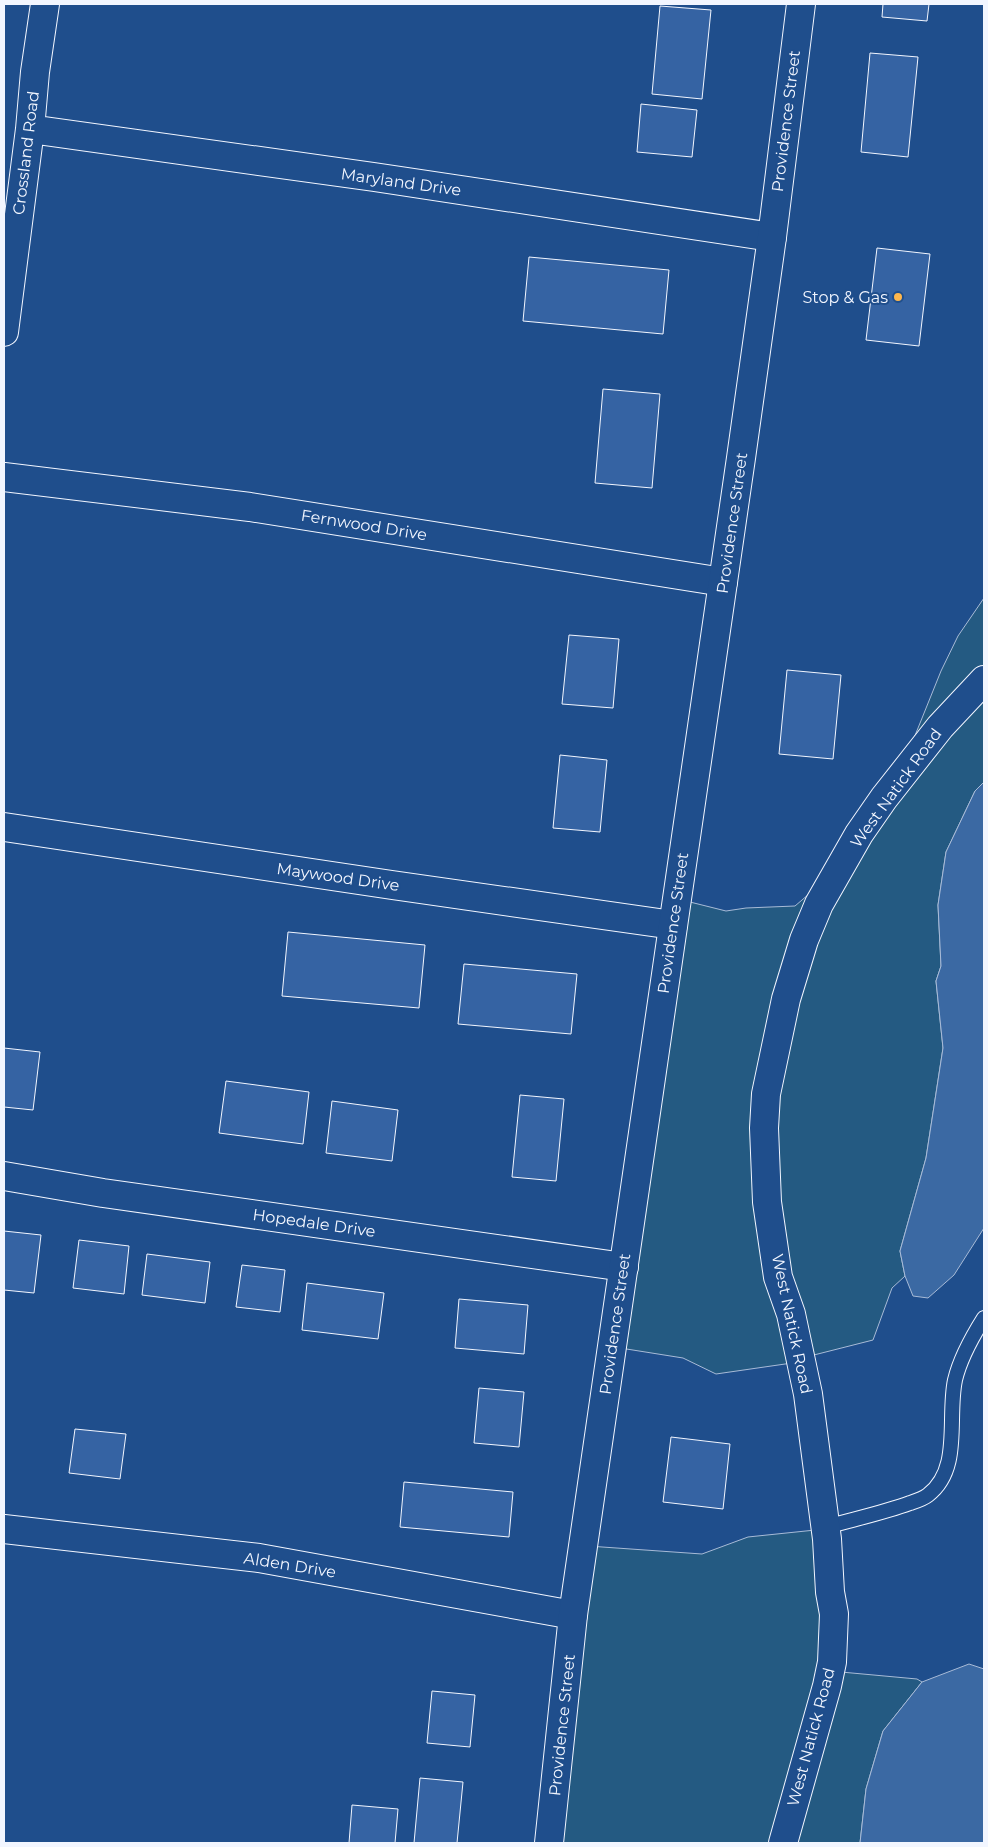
<svg xmlns="http://www.w3.org/2000/svg" width="988" height="1847" font-family="Montserrat,sans-serif">
  <rect width="100%" height="100%" fill="#1f4e8c"/>
  <path fill="#245a82" stroke="#a8bbd7" d="M984,598V782L975,791L946,852L938,905L941,966L936,981L943,1048L926,1158L900,1251L905,1276L892,1288L873,1340L806,1357L799,1362L716,1374L683,1358L614,1347L682,900L726,911L746,908L795,906L823,882L914,738L941,671L958,636Z
    M825,1529L841,1672L917,1679L922,1682L883,1731L866,1789L860,1843H550L588,1546L702,1554L748,1537Z"/>
  <path fill="#3b69a3" stroke="#a8bbd7" d="M984,782V1228L954,1275L928,1298L913,1296L905,1276L900,1251L926,1158L943,1048L936,981L941,966L938,905L946,852L975,791Z
    M969,1664L984,1669V1843H860L866,1789L883,1731L922,1682Z"/>
  <path fill="#3563a3" stroke="#f2f6ff" d="M883,4H929L927,21L882,17Z
    M660,6L711,10L702,99L652,94Z
    M870,53L918,57L908,157L861,152Z
    M641,104L697,110L692,157L637,152Z
    M877,248L930,254L919,346L866,340Z
    M529,257L669,270L663,334L523,321Z
    M603,389L660,394L652,488L595,483Z
    M569,635L619,639L613,708L562,704Z
    M787,670L841,675L833,759L779,754Z
    M560,755L607,760L600,832L553,828Z
    M288,932L425,945L419,1008L282,996Z
    M464,964L577,974L571,1034L458,1024Z
    M4,1048L40,1052L33,1110L4,1107Z
    M226,1081L309,1092L303,1144L219,1133Z
    M520,1095L564,1099L556,1181L512,1177Z
    M332,1101L398,1110L392,1161L326,1153Z
    M4,1231L41,1235L34,1293L4,1290Z
    M79,1240L129,1246L124,1294L73,1288Z
    M147,1254L210,1262L205,1303L142,1295Z
    M242,1265L285,1270L280,1312L236,1307Z
    M307,1283L384,1293L378,1339L302,1330Z
    M459,1299L528,1305L524,1354L455,1348Z
    M479,1388L524,1392L519,1447L474,1443Z
    M75,1429L126,1434L120,1479L69,1473Z
    M671,1437L730,1444L723,1509L663,1502Z
    M404,1482L513,1492L509,1537L400,1527Z
    M432,1691L475,1695L470,1747L427,1743Z
    M420,1778L463,1782L457,1843H414Z
    M352,1805L398,1809L395,1843H349Z"/>
  <g fill="none" stroke-linecap="round" stroke-linejoin="round">
    <defs>
      <path id="lane" d="M826,1527C854,1519 883,1513 910,1503C916,1501 923,1499 928,1495C962,1469 947,1418 955,1380C960,1359 972,1337 984,1318"/>
      <path id="street" d="M30,129L374,177L772,237
        M4,332L30,129L35,72L45,4
        M4,477L250,507L723,582
        M4,827L392,885L673,925
        M4,1176L103,1193L624,1267
        M4,1529L259,1558L573,1615"/>
      <path id="secondary" d="M549,1843L573,1615L741,458L772,237L801,4
        M783,1843L827,1686L832,1662L834,1614L830,1592L827,1539L808,1394L791,1314L778,1277L767,1202L764,1128L766,1094L786,999L804,940L819,904L859,834L884,798L940,727L984,680"/>
    </defs>
    <use href="#lane" stroke="#f2f6ff" stroke-width="16"/>
    <use href="#street" stroke="#f2f6ff" stroke-width="30"/>
    <use href="#secondary" stroke="#f2f6ff" stroke-width="30"/>
    <use href="#lane" stroke="#1f4e8c" stroke-width="14"/>
    <use href="#street" stroke="#1f4e8c" stroke-width="28"/>
    <use href="#secondary" stroke="#1f4e8c" stroke-width="28"/>
  </g>
  <circle fill="#ffb74d" stroke="#1f4e8c" stroke-width="2" cx="898" cy="297" r="5"/>
  <g text-anchor="middle" dominant-baseline="central" stroke-width="4" stroke-linejoin="round" paint-order="stroke">
    <g font-size="16" fill="#f2f6ff" stroke="#1f4e8c">
      <text transform="translate(786 121) rotate(-83)">Providence Street</text>
      <text transform="translate(26 153) rotate(-83)">Crossland Road</text>
      <text transform="translate(401 182) rotate(8)">Maryland Drive</text>
      <text transform="translate(732 523) rotate(-82)">Providence Street</text>
      <text transform="translate(364 525) rotate(9)">Fernwood Drive</text>
      <text transform="translate(896 788) rotate(-54)">West Natick Road</text>
      <text transform="translate(338 877) rotate(8)">Maywood Drive</text>
      <text transform="translate(673 923) rotate(-82)">Providence Street</text>
      <text transform="translate(314 1223) rotate(8)">Hopedale Drive</text>
      <text transform="translate(615 1324) rotate(-82)">Providence Street</text>
      <text transform="translate(792 1324) rotate(78)">West Natick Road</text>
      <text transform="translate(290 1565) rotate(9)">Alden Drive</text>
      <text transform="translate(562 1725) rotate(-84)">Providence Street</text>
      <text transform="translate(811 1737) rotate(-75)">West Natick Road</text>
    </g>
    <g font-size="16" fill="#f2f6ff" stroke="#1f4e8c" text-anchor="end">
      <text x="888" y="297">Stop &amp; Gas</text>
    </g>
  </g>
  <rect width="988" height="1847" fill="none" stroke="#f2f6ff" stroke-width="10"/>
</svg>
